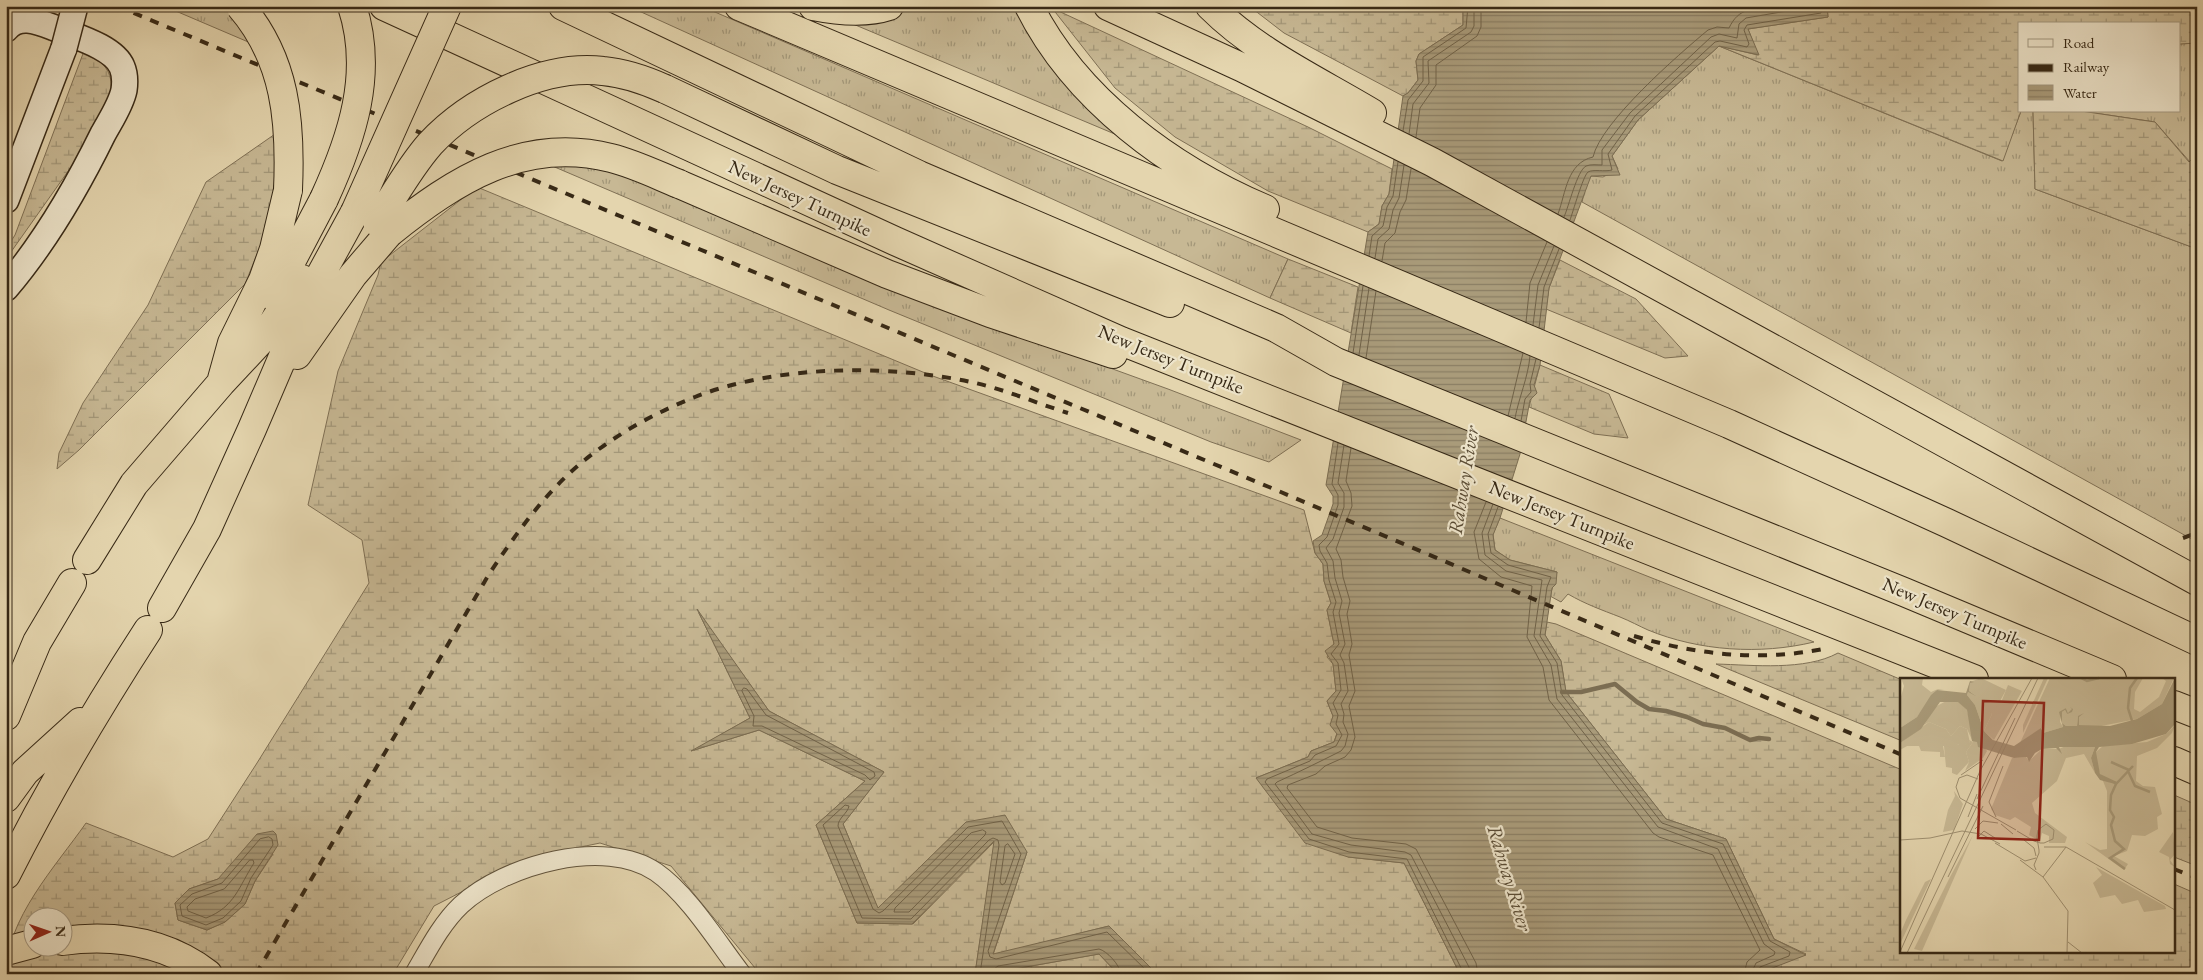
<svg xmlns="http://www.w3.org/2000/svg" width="2203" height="980" font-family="'EB Garamond',serif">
  <defs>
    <pattern id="grass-tufts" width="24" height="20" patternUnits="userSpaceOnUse" patternTransform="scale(1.25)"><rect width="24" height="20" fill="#c7b894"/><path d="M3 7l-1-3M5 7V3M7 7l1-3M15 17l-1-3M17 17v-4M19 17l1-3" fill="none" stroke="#a29678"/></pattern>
    <pattern id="wetland-marsh" width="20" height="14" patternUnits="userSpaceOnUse" patternTransform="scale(1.25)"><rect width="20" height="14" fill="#c7b894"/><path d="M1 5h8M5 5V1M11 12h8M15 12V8" fill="none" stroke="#a29678"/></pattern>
    <pattern id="water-rules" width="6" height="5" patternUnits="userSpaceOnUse" patternTransform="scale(1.25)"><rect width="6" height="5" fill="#a99b7a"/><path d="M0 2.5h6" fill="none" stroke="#8a7e63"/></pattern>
  </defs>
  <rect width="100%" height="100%" fill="#e4d5ae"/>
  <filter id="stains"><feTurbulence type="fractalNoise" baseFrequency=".004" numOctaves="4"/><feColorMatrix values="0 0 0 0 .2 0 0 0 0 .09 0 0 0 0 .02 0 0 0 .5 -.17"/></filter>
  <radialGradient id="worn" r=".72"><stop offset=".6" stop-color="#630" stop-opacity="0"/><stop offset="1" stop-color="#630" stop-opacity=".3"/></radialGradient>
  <path fill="url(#grass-tufts)" stroke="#7f7055" d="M164,6H223L253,44Z
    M628,6H701L1288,259L1270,298Z
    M916,6H1022L1129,140L834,16H894Z
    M2197,43V154L2190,162L2155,122L2081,111H2179V44Z
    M1719,46L2002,161L2021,111H2033L2035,189L2197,249V542L1582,202L1586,185L1591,176L1603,177L1618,169L1612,156L1638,120Z
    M550,165L607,168L972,318L1168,389L1301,440L1269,462L1211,442L889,310Z
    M1500,518L1814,642C1760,655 1699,651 1648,630C1639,626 1630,621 1620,617C1602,610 1585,604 1568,594L1561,602L1550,596L1557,572L1510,560L1495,550L1493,534Z"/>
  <path fill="url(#wetland-marsh)" stroke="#7f7055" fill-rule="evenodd" d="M1249,6H1463V25L1419,54L1416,61L1418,80L1408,93L1403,96L1284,33Z
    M1827,6H2197V43L2179,44V24H2019V111H2021L2003,161L1719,46L1758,55L1748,29L1828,17Z
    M1052,8L1308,127L1392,169L1389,194L1382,206L1379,224L1368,232L1268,191L1175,137L1115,88Z
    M84,51C118,68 114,87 105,119L6,259V249L15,235Z
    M2033,111H2081L2155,122L2189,162L2197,154V249L2035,189Z
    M278,132L272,217L245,284L79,450L57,469L59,453L83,403L148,305L206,182Z
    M477,187L930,375L1304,510L1315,553L1323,564L1324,581L1331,603L1327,610L1334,644L1327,657L1333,664L1336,691L1327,701L1333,716L1331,725L1337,733L1334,742L1311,751L1308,757L1256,778L1348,857L1404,863L1460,974H1157L1109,926L993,955L1027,852L966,822L878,909L843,824L884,772L769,711L699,613L750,718L694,750L759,730L865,781L816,825L857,923L913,924L995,841L975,974H760L671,866L600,843L528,858L434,906L393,974H6C6,919 56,866 86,823L173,857L208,839L257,763L369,583L362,540L308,505L338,371L378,275L381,262ZM273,854L255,881L245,904L225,922L207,930L178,920L175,903L189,889L218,879ZM32,918H62V948H32Z
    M1288,259L1358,287L1351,333L1270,298Z
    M1560,260L1636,299L1688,356L1665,358L1546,309L1549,288Z
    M1540,365L1609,394L1628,438L1594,434L1529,407Z
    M1547,622L1556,624L1902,770V951H2174V884L2197,894V974H1757L1806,954L1774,939L1726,839L1666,819L1566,692L1561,661L1545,635Z
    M1838,653L1902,680V741L1716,664C1753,665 1805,671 1838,653Z
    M2174,795L2197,805V866L2174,857Z
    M1099,954L1118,974H986Z"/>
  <path fill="url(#water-rules)" stroke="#7b6d52" d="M1463,6H1827L1828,17L1748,29L1759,55L1719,46L1638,120L1612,156L1620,175L1591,176L1549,288L1540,365L1534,385L1537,393L1530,400L1520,454L1500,518L1493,535L1495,550L1510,560L1557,572L1556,584L1552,588L1545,635L1561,661L1566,692L1666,819L1726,839L1774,939L1806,955L1757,974H1460L1404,863L1348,857L1305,843L1256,778L1308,757L1311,751L1334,742L1337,734L1330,725L1333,716L1327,701L1336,691L1333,664L1325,651L1334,644L1327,610L1331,603L1324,581L1323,564L1315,553L1313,541L1322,535L1333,504V496L1326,485L1368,232L1379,224L1382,206L1389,194L1403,96L1408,93L1418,80L1416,61L1419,54L1463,25Z
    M697,609L769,711L884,772L843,824L878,908L966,822L1005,815L1027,852L993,954L1109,926L1157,974H1118L1099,954L986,974H975L994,841L912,924L857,923L816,825L865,781L759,730L691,751L750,718Z
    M273,831L276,834L278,845L255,881L245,904L225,922L207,930L178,920L175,903L189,889L218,879L257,834Z"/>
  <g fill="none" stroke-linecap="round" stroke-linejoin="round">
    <path stroke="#706248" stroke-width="1" d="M1403,131L1408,100L1423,81V57L1466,28L1468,6
      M1409,134L1413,104L1429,83L1428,61L1471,32L1474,26V6
      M1416,137L1420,108L1436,85V65L1477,36L1481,27V6
      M1558,214C1566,192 1567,163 1593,157C1601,122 1678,55 1708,30L1717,27L1729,28C1739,7 1752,10 1773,6
      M1564,217C1569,206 1577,171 1586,166C1591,164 1597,165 1602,165V150L1630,113L1711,37L1719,34L1737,38L1739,24L1746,18L1816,6
      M1570,220C1573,212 1583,176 1588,172C1593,169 1605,172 1612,170L1608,154L1635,116L1715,42L1720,41L1747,47L1749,44L1744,30L1747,25L1821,13L1822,6
      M1369,256L1372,236L1383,226L1387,207L1393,196L1398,162
      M1375,258L1378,239L1389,229L1393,210L1399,198L1404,165
      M1382,261L1385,243L1395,233L1400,212L1406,200L1411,169
      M1526,322L1530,283L1547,242
      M1533,325L1538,285L1554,246
      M1539,328L1544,287L1559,249
      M1353,353L1363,286
      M1359,355L1369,288
      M1366,358L1376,291
      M1508,416L1523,353
      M1515,418C1519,397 1528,378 1530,356
      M1521,421L1525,399L1531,392L1530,384L1536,359
      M1338,443L1332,484L1338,495V505L1327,537L1319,545L1320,551L1327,563L1329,580L1336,602L1333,612L1339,644L1331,654L1338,663L1341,690L1333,703L1338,715L1336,724L1342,735L1336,746L1315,755L1310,761L1267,779L1265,782L1309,839L1349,852L1407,859L1464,974
      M1344,445L1338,483L1344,493V507L1333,539L1326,548L1333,561L1335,578L1342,601L1339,613L1345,644L1340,655L1344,663L1348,691L1341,704L1344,714L1343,722L1348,734L1345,746L1341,751C1319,762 1299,772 1277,782L1275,784L1312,834L1351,845L1405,852L1411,855L1469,967L1470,974
      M1351,448L1346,481L1351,493L1352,506L1336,549L1341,560L1343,577L1350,601L1347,614L1352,644L1349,655L1355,691L1349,706L1355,737L1351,750L1345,757L1325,766L1316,774L1288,785L1287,788L1317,827L1352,838L1406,844L1416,849L1476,963L1478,974
      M1486,502L1474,532L1479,559L1501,577L1532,586L1527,637L1543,667L1549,700L1653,833L1659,837L1713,855L1760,950L1747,962L1744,974
      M1493,504L1482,533L1485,555L1506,571L1542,580L1534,636L1551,665L1557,699L1658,827L1718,849L1764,944L1775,952L1774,955L1756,963L1751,974
      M1498,507L1488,534L1491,553L1508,565L1551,577L1547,587L1540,636L1557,663L1562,695L1662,823L1723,844L1770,941L1790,952L1789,956L1760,967L1758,974
      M744,688L747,689L766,715L874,772L875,776L870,780L865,775L762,726H753L754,716L742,691Z
      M983,830L986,832L985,835L909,912H894L895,908L971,833Z
      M269,837L272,839L273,845L251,878L241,901L223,918L206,925L182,916L180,905L192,894L222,883L260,839Z
      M1008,844L1015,854L1005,883L1002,885L1000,882L1005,846Z
      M250,860H253L254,863C239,886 235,907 206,918L188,911L187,907L195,899L224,889Z
      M980,974L999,845L998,840L993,838L989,840L911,919L862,918L823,825L845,805L849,806C848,813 838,818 838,826L873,909L879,913L883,911L968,827L1002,821L1021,854L988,951L990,957L996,959L1107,932L1150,974
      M994,974V969L998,966L1099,949C1107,951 1120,965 1121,974"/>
    <path stroke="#7b6d52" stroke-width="4.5" d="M1562,692H1581L1615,684L1637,702L1649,709L1666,711L1687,717L1703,724L1725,728L1750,740L1759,738L1769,739"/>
    <defs>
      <path id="street" d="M414,974C428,950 441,924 461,905C504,865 605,837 656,872C688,894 718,943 742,974"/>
      <path id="secondary" d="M6,29C19,13 39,22 55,28C74,36 114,47 122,67C125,74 125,83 124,90C121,105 110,121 103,134C76,189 46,241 6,288
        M6,200L64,48"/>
      <path id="highway" d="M384,6L895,241L1121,341L1974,679
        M563,6L919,175L1276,328L1336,362L1904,592L2112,679
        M739,6L1729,424L1947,523L2197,641
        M813,6C838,11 865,14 889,6
        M1029,6C1076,100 1171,169 1265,209
        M1108,6L1241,67L1432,162L2197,581
        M1210,6C1256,52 1317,80 1372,113
        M665,89L837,170L1170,303
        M679,184L887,274L990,313L1113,354
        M273,296L324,199
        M297,355L353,275L389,233
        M222,379L232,343L263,280L274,249L288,190
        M87,560L134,484L221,383L263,338L302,279
        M162,608L207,529L252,429L308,298L355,212
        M2174,705L2197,714
        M6,716L37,642L72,583
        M2174,761L2197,771
        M6,798L25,772L80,722
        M6,875C49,790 96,710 148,630
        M62,941C115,934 165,941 208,974
        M6,951L32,944"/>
    </defs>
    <use href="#street" stroke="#62543c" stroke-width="20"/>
    <use href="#secondary" stroke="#372916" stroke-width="28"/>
    <use href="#highway" stroke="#372916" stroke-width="30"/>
    <use href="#street" stroke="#ede4ca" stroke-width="18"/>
    <use href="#secondary" stroke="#ede4ca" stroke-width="25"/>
    <use href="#highway" stroke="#e4d5ae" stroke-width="28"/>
    <path stroke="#372916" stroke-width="4" stroke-dasharray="9 9" stroke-linecap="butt" d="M117,6L1269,487L1902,755
      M2183,538L2197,533
      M1634,636C1698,655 1762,662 1828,648
      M2174,869L2197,878
      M256,974L489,574C516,534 544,494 581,463C615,435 654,413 695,397C776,365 887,364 971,382C1004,389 1036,403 1068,413"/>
    <defs>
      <path id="secondary-bridge" d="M64,48L75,6"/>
      <path id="highway-bridge" d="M240,6C286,59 291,122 288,190
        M324,199C352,138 374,73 352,6
        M355,212L447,6
        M377,222C394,196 409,168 430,144C470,101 543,64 603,71C625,73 645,80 665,89
        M389,233C455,180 523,136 611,158C635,164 657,175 679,184"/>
    </defs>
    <use href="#secondary-bridge" stroke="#372916" stroke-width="28" stroke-linecap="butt"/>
    <use href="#highway-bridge" stroke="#372916" stroke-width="30" stroke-linecap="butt"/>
    <use href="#secondary-bridge" stroke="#ede4ca" stroke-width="25"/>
    <use href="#highway-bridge" stroke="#e4d5ae" stroke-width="28"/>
  </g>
  <g text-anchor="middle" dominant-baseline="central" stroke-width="4.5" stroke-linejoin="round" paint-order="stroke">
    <g font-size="19" fill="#372916" stroke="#ede4ca">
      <text transform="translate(800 198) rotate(25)">New Jersey Turnpike</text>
      <text transform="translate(1171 359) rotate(22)">New Jersey Turnpike</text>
      <text transform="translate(1562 515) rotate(22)">New Jersey Turnpike</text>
      <text transform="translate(1955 613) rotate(23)">New Jersey Turnpike</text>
    </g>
    <g font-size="20" font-style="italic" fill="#594b34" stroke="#ede4ca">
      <text transform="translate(1463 480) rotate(-81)">Rahway River</text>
      <text transform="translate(1510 878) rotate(73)">Rahway River</text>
    </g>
  </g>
  <g transform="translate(1900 678)">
    <rect width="275" height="275" fill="#e4d5ae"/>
    <path d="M108,7L122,13L94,62L84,53L92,36L85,33V18L93,24L102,22ZM54,113L63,126L54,152L43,154L48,132L55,118ZM73,157L22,273L14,271L50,199ZM31,201L0,266V256L6,242L25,204Z" fill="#c7b894"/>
    <path d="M69,62L73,64L66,74L69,84L57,97L52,95V90L46,89L44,68L70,65Z" fill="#c7b894"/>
    <path d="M1,0H23L22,7L31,14L38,11H44L37,12L17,39L0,50V22L4,8ZM81,0L106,12L94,34H89L92,36L84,53L75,27L67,17L68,14L75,17L69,13L70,4ZM144,0H148L123,55V47ZM150,0H243L235,14L234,31L240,34L259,19L266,3L262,0H274L262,26L237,41L196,49L179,47L178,38L177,48H166L162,45V34L165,32L167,36L172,31L168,35L166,30L161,34L160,44L163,49L143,55L142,50L120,65ZM48,22L59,24L67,32L73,57L87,73L83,80L65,93L69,84L66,74L73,64L67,51L60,48L51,58L46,51L29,44L24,47L35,29ZM275,47L272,55L257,70L237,78L236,103L243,108L255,109L262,136L257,139L258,151L245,158L232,157L227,173L214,178L228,186L224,192L185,164L200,172L207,171V113L195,83L196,74L203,68L247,64L266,56ZM168,67L195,69L191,80L195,95L184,76L166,80L157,103L132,125L135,135L167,159L165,165H149V158L142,155L140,163L129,157L131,149L115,139L110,142L95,137L91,131L112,80L126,79L129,83L142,71H159ZM273,154L275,176L270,182L275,189L270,186L269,179L259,174ZM196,189L265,228L266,231L244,234L238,222L222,226L215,217L200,220L193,205L202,197Z" fill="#c7b894"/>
    <path d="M29,44L46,51L51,58L60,48L67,51L70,65L63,69L58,66L56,70L43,68L45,79H40V74L21,73L19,68H7L0,72V65Z" fill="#c7b894"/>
    <path d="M275,0V46L266,56L232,66L199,69L196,74L200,96L217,104L215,106L200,102L195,95L191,80L195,69H159L162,76L156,70L142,71L135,75L129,84L127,79L114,80L78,69L77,64L72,63L67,32L58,24H40L21,51L0,65V50L17,39L31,17L37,12L66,15L70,3L74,4L70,5L69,13L76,18L68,14L67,17L75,27L84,53L93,62L114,68L141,50L143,55L163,49L159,34L166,30L168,35L172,31L170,29L173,31L172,34L167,36L165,32L162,34V45L166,48H177L178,38L184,35L179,39V47L210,48L237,41L262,26Z" fill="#a99b7a"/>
    <path fill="none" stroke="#a99b7a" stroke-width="2.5" d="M181,0L187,3L199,0M233,46L228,30L230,10L237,0M211,84L229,92M228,93L235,108L250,114M214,104L216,106L211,117L210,132L214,139L211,147L215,163L224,171L210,180L225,191M216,106L233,88"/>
    <path fill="none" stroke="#9f9071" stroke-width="1" d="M61,97L83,82M78,101L67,97L59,100L56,109L60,120L116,152M77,121L115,40M68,139L77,116M96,139L89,124L103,88M101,146L113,156M75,151L83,143L98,145M117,153L134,163L137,164H138L140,165H144L153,161L154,152L146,146L138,152L137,158V160L139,172V175L134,187L136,192M79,158L84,153L95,160M0,162L30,160L62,153L81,156L100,166M124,162L134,170L136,178M95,165L125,183L136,180M144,169H166M120,182L143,199M48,199L83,128M143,199L168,233L167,275M143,199L166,169L275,232M168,264L182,275M0,274L80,93L132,0M7,275L138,0"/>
    <path fill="#8f2418" fill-opacity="0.15" stroke="#8f2418" stroke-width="2.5" d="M83,23L144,25L139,162L78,160Z"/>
    <rect width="275" height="275" fill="none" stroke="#372916" stroke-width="2.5"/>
  </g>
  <rect width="2203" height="980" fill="none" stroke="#e4d5ae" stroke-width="25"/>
  <rect x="8" y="8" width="2188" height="965" fill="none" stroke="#372916" stroke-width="2.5"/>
  <rect x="12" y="12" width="2178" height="955" fill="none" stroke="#372916"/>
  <rect x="2018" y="22" width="162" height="90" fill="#ede4ca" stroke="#a49982"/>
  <rect x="2028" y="39" width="25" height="8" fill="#ede4ca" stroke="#a49982"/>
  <text x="2063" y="48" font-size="15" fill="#372916">Road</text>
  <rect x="2028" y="64" width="25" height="8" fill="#372916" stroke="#a49982"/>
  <text x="2063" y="72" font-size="15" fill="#372916">Railway</text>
  <rect x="2028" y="85" width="25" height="15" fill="url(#water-rules)" stroke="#a49982"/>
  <text x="2063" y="98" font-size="15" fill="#372916">Water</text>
  <g transform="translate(48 932) rotate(88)"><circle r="24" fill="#ede4ca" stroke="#a49982"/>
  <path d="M0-4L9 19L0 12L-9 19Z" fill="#8f2418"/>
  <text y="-8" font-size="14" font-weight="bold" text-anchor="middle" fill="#372916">N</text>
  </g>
  <rect width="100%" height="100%" filter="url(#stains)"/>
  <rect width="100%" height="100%" fill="url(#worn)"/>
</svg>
